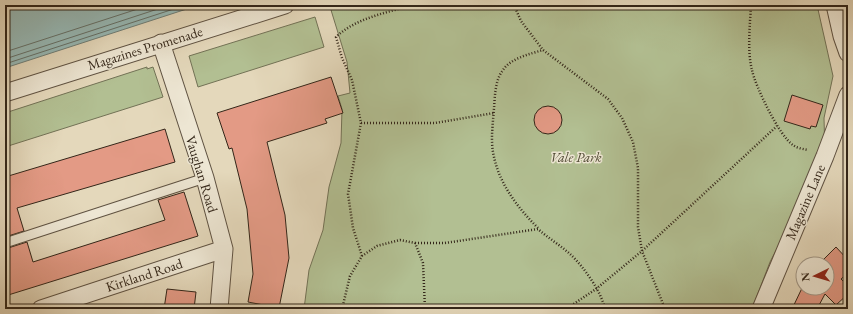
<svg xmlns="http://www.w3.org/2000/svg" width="853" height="314" font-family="'EB Garamond',serif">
  <rect width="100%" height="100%" fill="#e4d8bb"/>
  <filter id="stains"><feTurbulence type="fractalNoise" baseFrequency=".005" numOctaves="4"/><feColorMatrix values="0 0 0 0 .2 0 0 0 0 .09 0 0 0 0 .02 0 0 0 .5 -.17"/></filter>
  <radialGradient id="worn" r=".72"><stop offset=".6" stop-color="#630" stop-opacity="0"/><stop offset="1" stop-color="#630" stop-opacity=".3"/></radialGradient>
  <path fill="#b2bf92" stroke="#727256" d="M348,5H817L833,76L824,118L825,156L770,262L752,309H304L309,270L323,230L329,187L341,143L342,109L338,96L350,93L347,62L331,10Z
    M315,17L324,47L198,87L189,56Z
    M147,67V69L153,67L163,97L5,147V113Z"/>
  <path fill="#97b9b6" stroke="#6f7e77" d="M5,5H199L5,68Z"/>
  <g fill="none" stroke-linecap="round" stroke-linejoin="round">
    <path stroke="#657068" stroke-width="1" d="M5,52L150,5
      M5,59L170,5
      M5,64L186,5"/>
  </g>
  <path fill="#e39a85" stroke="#332619" d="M331,77L343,113L325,119L327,123L267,142L285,215L289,258L279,308L248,302L253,274L247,209L232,148L229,149L217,113Z
    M792,95L823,105L816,127L811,126L810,129L784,121Z
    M534 120a14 14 0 1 1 28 0a14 14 0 1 1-28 0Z
    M165,129L175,162L17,208L24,231L5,237V177Z
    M184,192L198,236L5,296V249L27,242L33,262L165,220L158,200Z
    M836,247L848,260V273L841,279L848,286V294L836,305L825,294L817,309H792L803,286V288H827V264H819Z
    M167,289L196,292L194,309H164Z"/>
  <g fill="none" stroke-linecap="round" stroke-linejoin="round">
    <defs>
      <path id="lane" d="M5,243L205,178"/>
      <path id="street" d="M835,5L842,36L848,53
        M161,43L205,178L224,249L219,309
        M5,93L285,5
        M41,309L224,249
        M761,309L825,156L848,95"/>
    </defs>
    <use href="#lane" stroke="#5f5242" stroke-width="11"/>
    <use href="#street" stroke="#5f5242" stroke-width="19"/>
    <path stroke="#332619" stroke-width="2.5" stroke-dasharray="1 2" stroke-linecap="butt" d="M514,5L521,21L543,50L608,99L622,118L633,142L638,168V227L642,251L665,309
      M751,5C750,25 747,51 752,70C755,86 780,137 793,145C797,148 803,149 808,150
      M361,123H435L494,113
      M538,228C518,208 500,185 494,157C490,141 493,124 494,108C495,96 495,80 503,70C511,58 530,54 543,50
      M415,243H445L538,229C548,238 560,245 570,254C584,267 601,291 605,309
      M362,256L353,228L348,194L361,123L352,80L342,58L336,37C356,18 386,13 412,5
      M342,309L350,276L362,256L377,246L400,240L415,243L423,263L425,309
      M566,309L596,289L642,251L777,126"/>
    <use href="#lane" stroke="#ede6d3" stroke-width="9"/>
    <use href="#street" stroke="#ede6d3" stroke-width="17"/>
  </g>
  <g text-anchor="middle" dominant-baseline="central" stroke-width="3" stroke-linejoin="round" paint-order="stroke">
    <g font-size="14" fill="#332619" stroke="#ede6d3">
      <text transform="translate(145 48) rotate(-17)">Magazines Promenade</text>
      <text transform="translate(202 174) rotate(73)">Vaughan Road</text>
      <text transform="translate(805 202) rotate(-67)">Magazine Lane</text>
      <text transform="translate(144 275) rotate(-18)">Kirkland Road</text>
    </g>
    <g font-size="14" font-style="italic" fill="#534c37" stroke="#ede6d3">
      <text x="576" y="157">Vale Park</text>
    </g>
  </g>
  <rect width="853" height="314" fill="none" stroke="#e4d8bb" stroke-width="20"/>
  <rect x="6" y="6" width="841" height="302" fill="none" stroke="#332619" stroke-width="2"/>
  <rect x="10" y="10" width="833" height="294" fill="none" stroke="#332619"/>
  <g transform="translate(815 276) rotate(265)"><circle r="19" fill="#ede6d3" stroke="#a39989"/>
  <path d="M0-3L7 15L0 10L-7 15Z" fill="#8f2418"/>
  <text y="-6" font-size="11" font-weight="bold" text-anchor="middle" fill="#332619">N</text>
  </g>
  <rect width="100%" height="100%" filter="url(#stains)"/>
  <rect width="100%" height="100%" fill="url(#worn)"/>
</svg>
